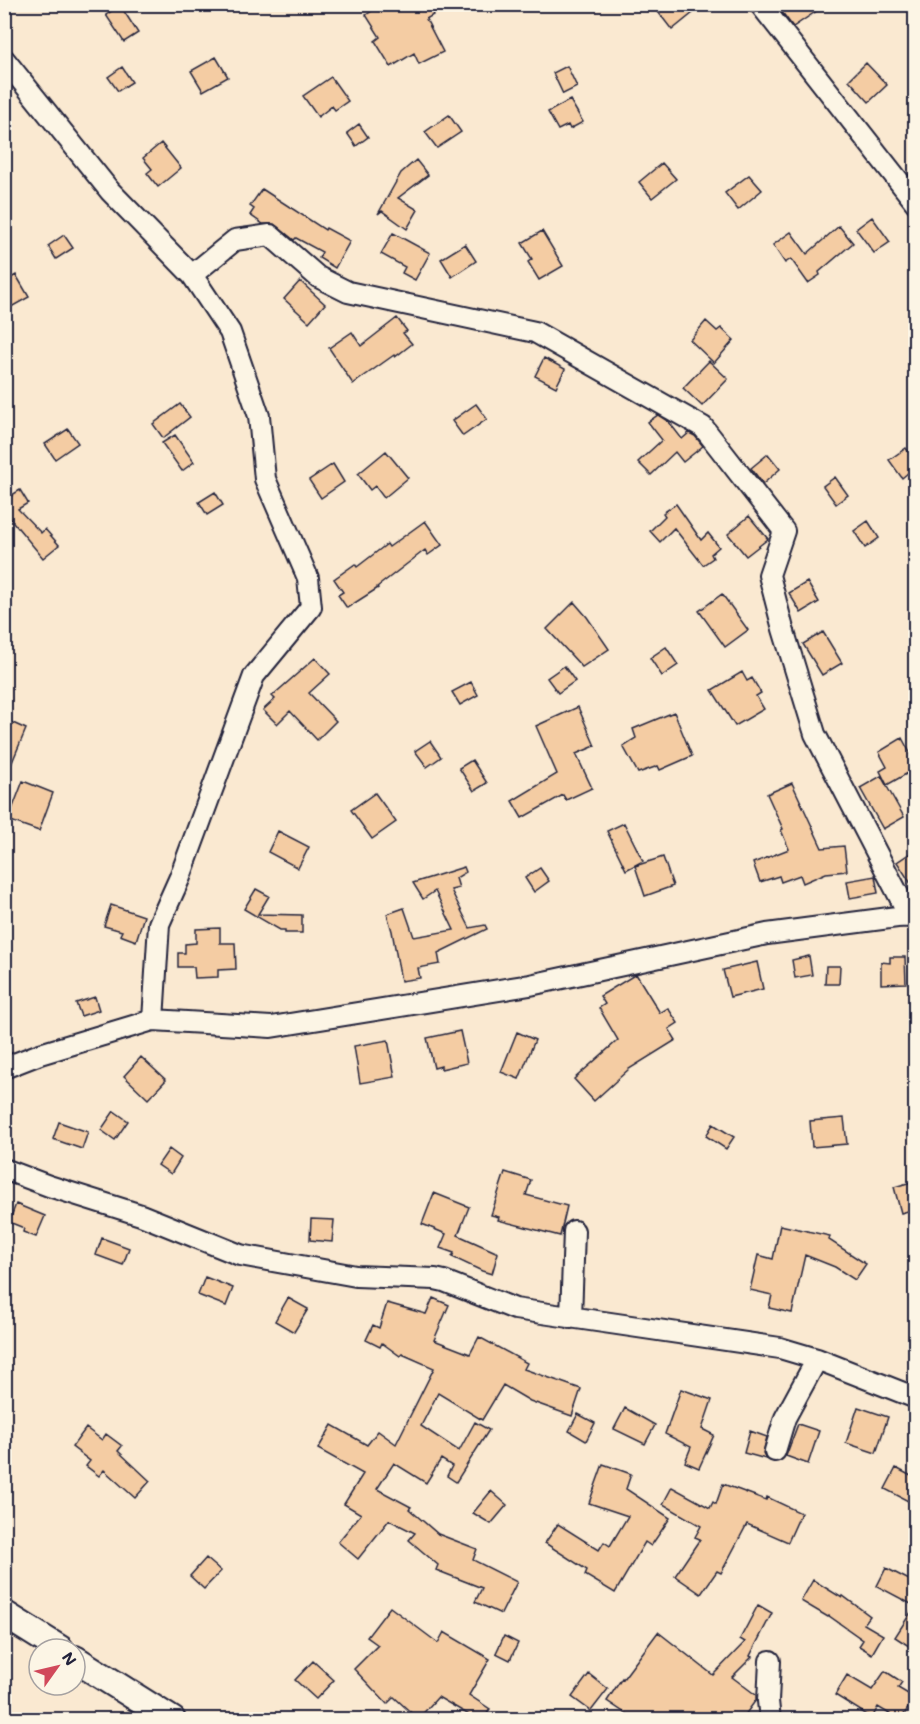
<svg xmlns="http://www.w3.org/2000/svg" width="920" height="1724" font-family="Mali,sans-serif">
  <rect width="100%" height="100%" fill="#fae9d1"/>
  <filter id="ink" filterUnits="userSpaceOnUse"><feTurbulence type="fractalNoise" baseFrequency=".0167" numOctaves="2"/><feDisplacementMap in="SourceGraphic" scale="12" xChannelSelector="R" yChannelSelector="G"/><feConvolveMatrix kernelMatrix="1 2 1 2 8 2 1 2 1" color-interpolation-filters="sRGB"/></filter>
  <g filter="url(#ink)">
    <path fill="#f4cca3" stroke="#22223b" stroke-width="1.5" d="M382,4H428L433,15L426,19L443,52L419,64L414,53L391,67L375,41L380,37L366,15Z
      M652,4H704L672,30Z
      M776,4H827L793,27Z
      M120,5L138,33L124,42L106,15Z
      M216,57L228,77L203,91L191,71Z
      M866,63L887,85L869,102L849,80Z
      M567,66L577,87L563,94L553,73Z
      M122,67L132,82L118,91L108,77Z
      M331,77L348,101L335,110L332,106L318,117L303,96Z
      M570,100L583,122L570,129L568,125L558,130L548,112Z
      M449,115L461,132L437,148L425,132Z
      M359,124L368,137L356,146L347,133Z
      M161,143L181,168L158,187L147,173L152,169L143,158Z
      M416,160L428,175L398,198L418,210L407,229L382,211L378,214L401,173Z
      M662,163L676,179L652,198L639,182Z
      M749,175L762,190L738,210L725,193Z
      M262,189L325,230L326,228L350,241L335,268L319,258L322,252L296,238L294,240L274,224H263L250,215L254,209L250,206Z
      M872,217L890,242L874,253L856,229Z
      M839,226L853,243L819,272L820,275L808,283L791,259L785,263L773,245L791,232L807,254Z
      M542,231L563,266L539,280L528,262L532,259L522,243Z
      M393,233L430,253L415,280L402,273L405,267L381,254Z
      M64,235L73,248L56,259L48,246Z
      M465,244L476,261L452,277L441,259Z
      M16,275L29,297L4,311V282Z
      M300,281L325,304L309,322L284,299Z
      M397,318L407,331L403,333L412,344L395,357L394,355L353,384L329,348L352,332L361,346Z
      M706,321L717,331L721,328L734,340L714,363L690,340Z
      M544,358L565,369L556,387L535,376Z
      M709,361L728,379L702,406L683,388Z
      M180,404L190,417L163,438L153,424Z
      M476,404L487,419L463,436L452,421Z
      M658,415L669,422L682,439L689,433L695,436L703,446L683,462L675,452L651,475L638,462L662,440L648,422Z
      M68,429L78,443L55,459L45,444Z
      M175,435L194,462L182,471L162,443Z
      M906,448L915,461V467L902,478L889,460Z
      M386,451L408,478L384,498L375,486L370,490L358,474Z
      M768,454L780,469L763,484L751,468Z
      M333,464L344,482L321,498L309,480Z
      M835,477L848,495L836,504L823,486Z
      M20,490L28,503L18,509L41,533L45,529L59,545L43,558L8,516L4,518V500Z
      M215,492L223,505L207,515L199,502Z
      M676,504L701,540L708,533L719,547L711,554L713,558L703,565L674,528L660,542L650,531L665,516L663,513Z
      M749,516L768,539L746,556L728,534Z
      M425,521L442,545L428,555L425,550L377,587L378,588L347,608L338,595L343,592L334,579L355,564L357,567L387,544L389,547Z
      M868,521L879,538L865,548L854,531Z
      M807,582L819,602L801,613L789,593Z
      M722,594L748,630L725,647L699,611Z
      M574,602L587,617L609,649L582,667L547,629Z
      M823,632L842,663L822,675L803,644Z
      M666,647L678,665L662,676L650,658Z
      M315,658L330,674L309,693L336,721L317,740L290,711L277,724L263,710L275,699L272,696Z
      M564,666L575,681L558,693L547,678Z
      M742,672L747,681L752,678L761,693L756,696L764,709L735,726L712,690Z
      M471,682L478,695L460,705L452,692Z
      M578,707L595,746L576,754L592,788L566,800L563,795L522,818L512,801L557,774L536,726Z
      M674,712L692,756L660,770L658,766L638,773L623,746L636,738L633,729Z
      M4,719L26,729L5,779H4Z
      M902,738L915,762V769L887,785L880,771L887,767L879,752Z
      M430,741L441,757L427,767L415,751Z
      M472,760L487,783L474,791L459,768Z
      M881,776L904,817L883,829L860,788Z
      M23,781L53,793L39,831L8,820Z
      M792,783L822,848L844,846L847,871L826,873L803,883L800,875L781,882L779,876L760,882L753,863L789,849L781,830L783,829L767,794Z
      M375,793L396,822L372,839L351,810Z
      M624,823L643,861L626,870L607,831Z
      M278,831L309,847L298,868L268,852Z
      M915,850V890L897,862Z
      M663,857L673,886L645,896L635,866Z
      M464,867L466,872L456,878L459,888L451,890L470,928L485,925L487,929L438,953L440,964L418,968L420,978L401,981L392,931L387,914L404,908L414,937L454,930L435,891L423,899L413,883Z
      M540,868L549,881L534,892L525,878Z
      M875,876L878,893L850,898L847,881Z
      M256,889L269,896L258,914L302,915V933H285V930H280L244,909Z
      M111,905L144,916L136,941L120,935L122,931L104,926Z
      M220,928V943H235L236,969L218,970V977L195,978L194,967H178V953H185V944L196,943V929Z
      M809,956L812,975L795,978L792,960Z
      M890,957H905L906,983L881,984V962L890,963Z
      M757,962L763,989L730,997L723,970Z
      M826,966H840L839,984H825Z
      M636,974L660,1013L668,1008L678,1023L669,1029L676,1040L629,1069L594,1101L574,1079L618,1040L599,1008L605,1004L600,996Z
      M95,997L99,1010L81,1016L76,1003Z
      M460,1031L467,1063L441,1069V1066L434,1068L427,1038Z
      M517,1032L535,1040L519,1079L501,1072Z
      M388,1040L395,1077L360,1083L354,1046Z
      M141,1057L166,1080L148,1099L124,1076Z
      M114,1111L128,1121L115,1140L101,1130Z
      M844,1118L847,1144L812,1147L810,1121Z
      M59,1122L88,1132L82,1149L53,1139Z
      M713,1124L734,1137L726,1149L706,1136Z
      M169,1149L181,1158L171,1174L158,1165Z
      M505,1172L531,1180L526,1195L567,1206L560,1236L498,1220L499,1217L491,1215Z
      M915,1181V1209L901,1213L894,1187Z
      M434,1193L469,1207L458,1235L498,1253L492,1274L482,1271L452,1257L454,1253L440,1248L446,1234L422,1224Z
      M16,1204L45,1216L36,1237L23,1232L24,1228L9,1222Z
      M311,1219L334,1220L332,1242L310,1240Z
      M780,1225L830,1236L829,1240L866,1264L855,1280L835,1267L805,1255L792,1313L769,1308L772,1295L750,1290L758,1255L773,1259Z
      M102,1238L129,1248L123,1265L96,1255Z
      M205,1277L233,1288L226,1306L198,1295Z
      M288,1298L308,1309L294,1332L275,1321Z
      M433,1298L449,1305L434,1340L470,1354L479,1337L527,1363L524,1369L581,1389L572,1416L530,1401L503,1385L482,1420L438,1393L421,1426L459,1451L475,1422L489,1430L456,1482L447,1476L452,1466L441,1459L426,1483L394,1463L377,1489L411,1507L409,1509L438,1534L477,1549L473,1560L517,1582L501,1614L475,1602L482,1588L436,1570L438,1565L409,1540L415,1533L389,1520L358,1559L338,1542L361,1514L344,1504L363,1474L318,1449L332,1425L367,1445L378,1431L396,1444L434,1368L402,1354L400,1356L382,1343L380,1347L366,1340L373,1325L379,1328L387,1303L426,1314Z
      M681,1389L712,1400L702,1429L714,1435L699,1468L685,1462L691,1447L665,1434Z
      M858,1407L888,1417L876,1453L846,1443Z
      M625,1408L655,1425L645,1444L614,1429Z
      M578,1414L595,1423L586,1441L569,1431Z
      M798,1424L819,1431L808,1464L786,1456Z
      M86,1428L102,1440L106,1434L122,1446L118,1451L150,1481L135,1498L104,1470L99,1476L86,1466L90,1461L72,1447Z
      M750,1431L767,1437L763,1453L766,1459L744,1453Z
      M603,1464L631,1474L626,1489L670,1518L651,1546L645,1542L615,1593L585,1575L587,1570L545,1543L558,1524L599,1550L604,1542L610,1546L628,1516L589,1503Z
      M896,1468L915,1478V1491L910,1502L885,1489Z
      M723,1484L766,1500L767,1497L801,1513L788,1542L747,1524L721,1573L717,1571L701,1594L675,1576L700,1539L695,1537L701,1526L663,1504L672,1487L710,1508L713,1502L716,1504Z
      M491,1491L507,1505L491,1524L473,1513Z
      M206,1558L221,1571L204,1589L190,1576Z
      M886,1568L915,1583V1650L895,1637L915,1606L877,1586Z
      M813,1580L842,1598L843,1596L870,1616L864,1624L883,1635L872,1654L859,1646L863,1640L829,1616L828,1617L801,1601Z
      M758,1605L772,1613L750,1656L752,1657L732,1677L756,1695V1700L742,1719H634L607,1701L622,1678L623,1679L658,1632L713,1675L745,1642L740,1639Z
      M390,1607L438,1643L444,1632L490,1659L469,1695L490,1709L484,1719H476L438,1697L418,1719L394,1697L387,1704L354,1669L378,1645L367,1637Z
      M504,1636L518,1643L510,1660L496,1653Z
      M313,1661L334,1680L316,1699L295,1680Z
      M885,1671L902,1682L898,1688L915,1698L901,1719H898L878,1707L872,1718L835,1695L847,1675L872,1690Z
      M589,1674L608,1689L591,1711L572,1697Z"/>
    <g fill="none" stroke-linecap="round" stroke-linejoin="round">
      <defs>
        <path id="minor" d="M760,4L916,203
          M4,59L110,191L192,275L230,332L259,416L265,479L308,578L311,607L254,676L180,877L159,924L153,1020L40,1054L4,1068
          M192,275L235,240L270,235L318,277L348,292L535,332L703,427L784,531L769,575L783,629L815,734L910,917
          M153,1020L271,1027L530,985L767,934L897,917L916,916
          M4,1169L49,1186L141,1215L240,1255L356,1276L435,1279L444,1281L515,1309L780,1348L817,1359L916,1398
          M571,1318L574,1231
          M775,1451L785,1418L817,1359
          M770,1720L768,1701L770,1661"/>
        <path id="tertiary" d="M4,1614L60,1649
          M75,1659L172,1720"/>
      </defs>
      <use href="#minor" stroke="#22223b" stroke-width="24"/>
      <use href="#tertiary" stroke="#22223b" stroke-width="30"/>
      <use href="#minor" stroke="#fcf5e5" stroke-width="20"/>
      <use href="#tertiary" stroke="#fcf5e5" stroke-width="26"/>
    </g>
  </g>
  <rect width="920" height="1724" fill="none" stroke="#fcf5e5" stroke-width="24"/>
  <rect x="12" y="12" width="896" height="1700" fill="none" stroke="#22223b" stroke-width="2" filter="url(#ink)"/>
  <g transform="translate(57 1667) rotate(56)"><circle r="28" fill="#fcf5e5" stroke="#a5a1a1" stroke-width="1.5"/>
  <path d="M0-4.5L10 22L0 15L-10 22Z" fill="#d1495b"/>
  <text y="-9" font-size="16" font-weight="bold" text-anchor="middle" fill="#22223b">N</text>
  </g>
</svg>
